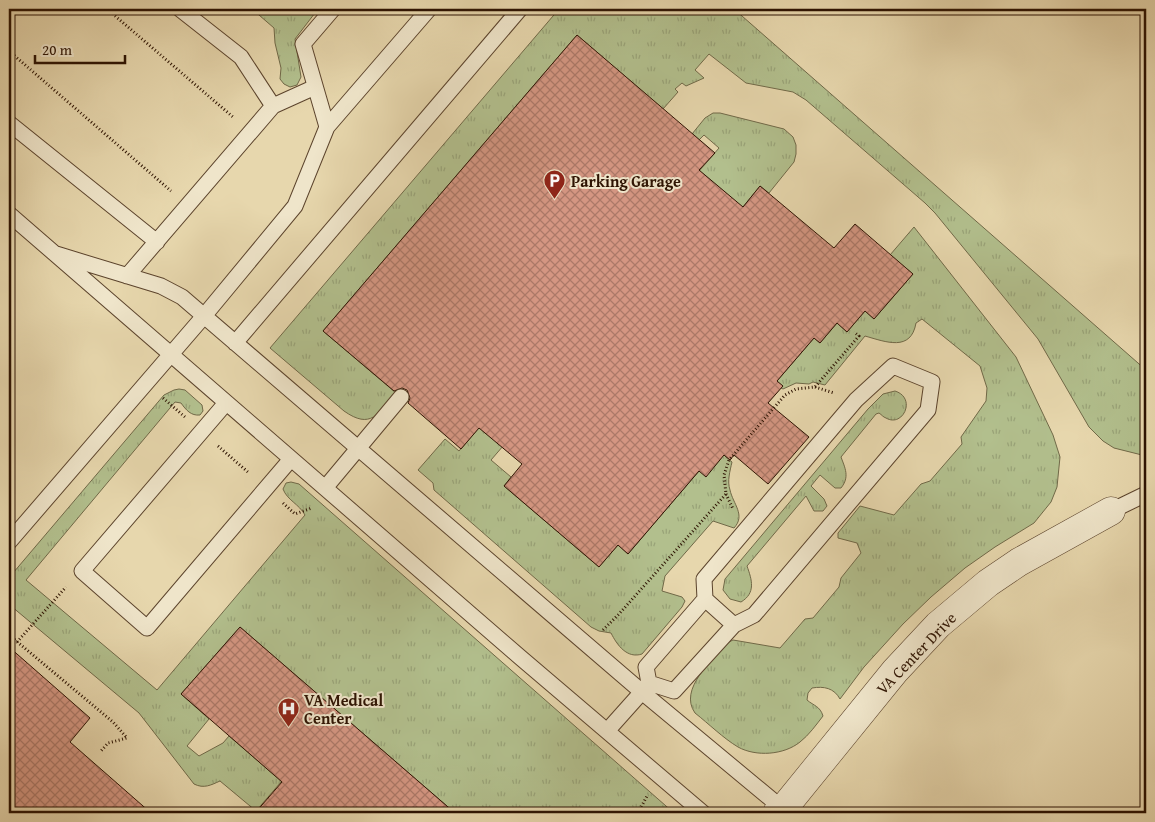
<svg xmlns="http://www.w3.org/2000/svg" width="1155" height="822" font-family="'Gentium Book Plus',serif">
  <defs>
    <pattern id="grass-tufts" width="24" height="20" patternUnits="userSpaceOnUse" patternTransform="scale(1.25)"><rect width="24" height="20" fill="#b2bf8d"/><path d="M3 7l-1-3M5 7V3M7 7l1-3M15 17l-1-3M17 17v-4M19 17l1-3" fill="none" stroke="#99a378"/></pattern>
    <pattern id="building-cross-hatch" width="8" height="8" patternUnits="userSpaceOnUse" patternTransform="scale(1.25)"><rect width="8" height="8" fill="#d49682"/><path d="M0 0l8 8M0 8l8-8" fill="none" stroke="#ac7968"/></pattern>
  </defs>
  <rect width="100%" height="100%" fill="#e7d7ad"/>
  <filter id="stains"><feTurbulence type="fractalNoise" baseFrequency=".004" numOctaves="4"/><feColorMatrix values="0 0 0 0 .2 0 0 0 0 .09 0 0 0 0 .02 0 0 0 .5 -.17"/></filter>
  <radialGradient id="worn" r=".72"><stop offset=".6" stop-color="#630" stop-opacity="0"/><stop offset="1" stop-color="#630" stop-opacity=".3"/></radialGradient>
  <path fill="url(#grass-tufts)" stroke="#706948" d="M252,9H318L295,39L301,77L297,85L290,87L284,84L280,79L281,68L275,43L274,28Z
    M559,9H734L1146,370V456L1114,448L1103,441L1089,427L1038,339L935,213L925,203L806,100L793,92L746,83L709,54L695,70L704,78L686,86L682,83L675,89L678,92L663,109L577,35L323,331L396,393C378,414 371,430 344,411L270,348Z
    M713,113H720L784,129L793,137L796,145V154L794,162L769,193L760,186L743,207L566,373L491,460L511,477L504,486L599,567L618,545L628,554L699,471L724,455L732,462C730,471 727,481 730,490C733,504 746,515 734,528L713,521L665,576L662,591L682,597L685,601L682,607L642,654C627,659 617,645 611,633L599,631L591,627L434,490L433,483L418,470L445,439L459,451L719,148L704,135L699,140L692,134L705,118Z
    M914,227L1016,357L1053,435L1060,457L1057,487L1051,502L1034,523L995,547L965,568L931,597L903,624L864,667L840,699C834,688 824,686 812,688L808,693L807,700C814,706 820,706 823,716C816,725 809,735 800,742C784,755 756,757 738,747C723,738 709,724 695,713C678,689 713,660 727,643L733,640L780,648L805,619L813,618L839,587L841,578L861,553L857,543L838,538V533L860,506L894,515L921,484L930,481L962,444L961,437L986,401L987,388L980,366L922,319L916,323C911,352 886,342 865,336L825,385L813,382L809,384L796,383L783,389L781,388L782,386L777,381L814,338L820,343L837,323L847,332L865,311L874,319L913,274L890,255Z
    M179,389L185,390L202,405L203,411L200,415C191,416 186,410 181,403L175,402L26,580L157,690L305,515C299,504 287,500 283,489L286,483L291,482L299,484L674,813H455L240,627L181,694L209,719L187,746L199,756L223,743L229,736L272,773L287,775L256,811L220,781C211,785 204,789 194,784L139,713L11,606C6,597 7,581 13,573L164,395L174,390Z
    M895,391C917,398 903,428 886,418C883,417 882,415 879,413L876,414L841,457C845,468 850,477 841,488H835L820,475L811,486L824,499L827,506L823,511H814L806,496L747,566C752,580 756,593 741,602L730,599L723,590L725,579L868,409L883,394Z"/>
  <path fill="url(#building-cross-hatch)" stroke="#2d1302" d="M577,35L715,153L699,170L743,207L760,186L834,248L855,224L913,274L874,319L865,311L847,332L837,323L820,343L814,338L777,381L783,386L768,403L809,437L768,484L734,455L730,460L724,455L706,477L699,471L628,554L618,545L599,567L504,486L522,464L479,428L461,449L408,403L410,398L407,390L402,388L394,391L323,331Z
    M240,627L455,813H255L282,782L181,694Z
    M9,647L90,718L70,742L151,813H9Z"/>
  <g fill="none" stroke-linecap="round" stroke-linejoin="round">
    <defs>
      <path id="service" d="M273,106L315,87
        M9,123L157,242
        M327,127L303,44L333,9
        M9,214L521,658L703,813
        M56,254L161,286L182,297L642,692L783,809L788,812
        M127,276L273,106L241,57L180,9
        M235,343L520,9
        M226,403L82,571L147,628L291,459
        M325,488L401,397
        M1111,511L1146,494
        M9,542L204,316L295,206L327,127L429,9
        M649,683L674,691L734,625L754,615L928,410L932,382L893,366L856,400L704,579L705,599L734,625
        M649,683L646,667L705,599
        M607,731L649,684"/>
      <path id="minor" d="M777,813L783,809L895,671L938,625L988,583L1019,562L1111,511"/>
    </defs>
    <use href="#service" stroke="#5c442d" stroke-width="17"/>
    <use href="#minor" stroke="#5c442d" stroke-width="29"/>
    <path stroke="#2d1302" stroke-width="3" stroke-dasharray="1 2.5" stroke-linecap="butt" d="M107,9L233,117
      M9,51L171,191
      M815,387L834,393
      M163,398L185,417
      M218,446L249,473
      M726,494L733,509
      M283,503L295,514L312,508
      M603,630L619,614L726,494L724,475L729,460L785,395L796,389L815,387L859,336L854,332
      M9,635L113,722L127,738L108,743L101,751
      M17,642L66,587
      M638,813L647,796"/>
    <use href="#service" stroke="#efe5ca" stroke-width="15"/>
    <use href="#minor" stroke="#efe5ca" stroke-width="28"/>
  </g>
  <defs>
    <symbol id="parking-pin" viewBox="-11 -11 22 30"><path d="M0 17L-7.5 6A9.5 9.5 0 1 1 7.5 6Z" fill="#8f2418" stroke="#efe5ca"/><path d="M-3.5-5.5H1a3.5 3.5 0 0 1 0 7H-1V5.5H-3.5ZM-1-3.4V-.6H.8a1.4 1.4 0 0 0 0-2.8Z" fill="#fff"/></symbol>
    <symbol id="hospital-pin" viewBox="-11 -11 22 30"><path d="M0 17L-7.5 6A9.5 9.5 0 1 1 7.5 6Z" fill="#8f2418" stroke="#efe5ca"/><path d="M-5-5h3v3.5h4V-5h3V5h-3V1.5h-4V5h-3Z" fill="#fff"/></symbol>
  </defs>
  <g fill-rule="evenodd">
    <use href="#parking-pin" x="542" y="168" width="25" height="34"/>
    <use href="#hospital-pin" x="276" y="696" width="25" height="34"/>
  </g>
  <g text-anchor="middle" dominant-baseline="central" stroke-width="4" stroke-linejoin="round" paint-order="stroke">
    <g font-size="16" font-weight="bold" fill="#2d1302" stroke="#efe5ca" text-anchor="start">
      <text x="571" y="181">Parking Garage</text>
      <text x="304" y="700">VA Medical<tspan x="304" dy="18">Center</tspan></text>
    </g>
    <g font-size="16" fill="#2d1302" stroke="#efe5ca">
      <text transform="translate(916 653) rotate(-46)">VA Center Drive</text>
    </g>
  </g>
  <rect width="1155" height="822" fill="none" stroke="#e7d7ad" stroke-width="30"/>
  <rect x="10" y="10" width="1135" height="802" fill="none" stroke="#2d1302" stroke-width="2.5"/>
  <rect x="15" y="15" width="1125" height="792" fill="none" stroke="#2d1302"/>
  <path d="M35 55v8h90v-8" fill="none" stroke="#2d1302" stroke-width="2.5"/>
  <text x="42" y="55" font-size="15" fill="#2d1302" stroke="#efe5ca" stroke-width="4" paint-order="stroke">20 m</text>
  <rect width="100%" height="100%" filter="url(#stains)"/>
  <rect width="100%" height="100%" fill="url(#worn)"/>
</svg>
